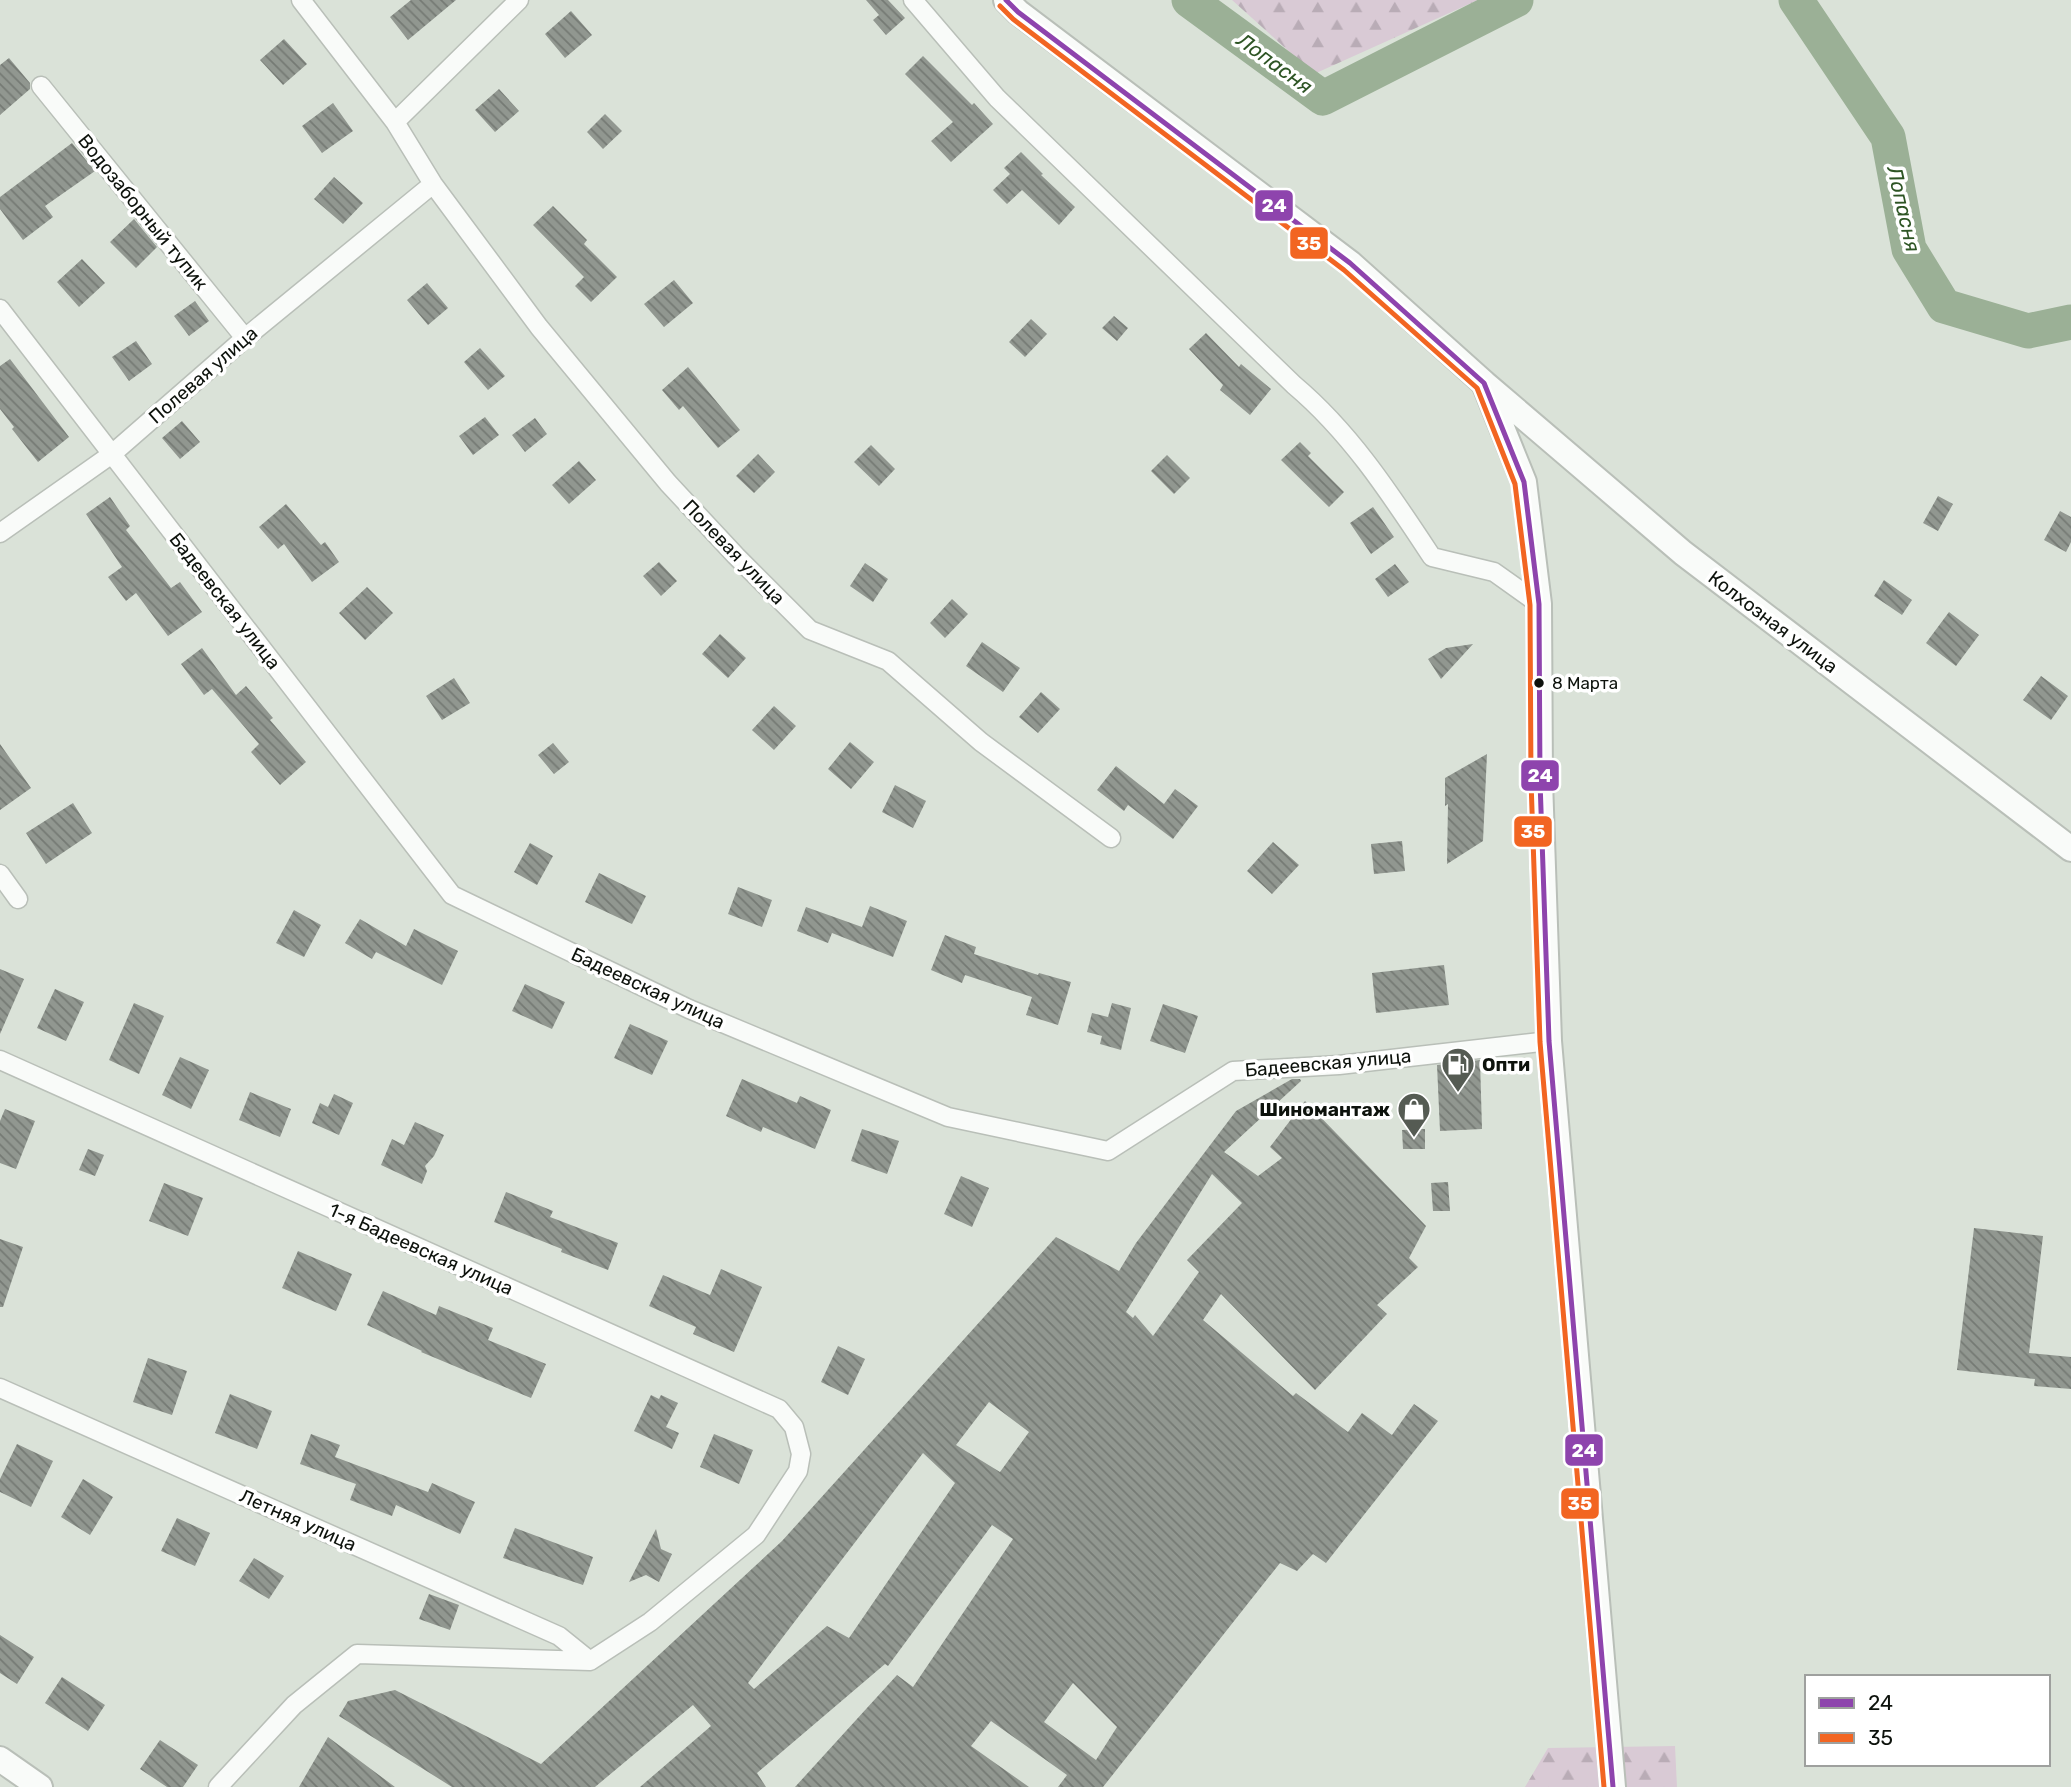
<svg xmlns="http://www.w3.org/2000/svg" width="2071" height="1787" font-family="Rubik,sans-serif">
  <defs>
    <pattern id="forest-firs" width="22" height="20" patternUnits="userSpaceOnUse" patternTransform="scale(1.75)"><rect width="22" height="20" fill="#d9cad5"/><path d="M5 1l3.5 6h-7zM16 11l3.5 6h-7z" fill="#b9acb6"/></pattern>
    <pattern id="building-back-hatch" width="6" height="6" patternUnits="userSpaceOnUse" patternTransform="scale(1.75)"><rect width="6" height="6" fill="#919790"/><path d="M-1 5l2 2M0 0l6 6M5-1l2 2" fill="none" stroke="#757a74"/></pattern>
  </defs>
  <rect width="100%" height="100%" fill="#dae2d8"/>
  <path fill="url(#forest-firs)" d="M1232,0H1478L1314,74Z
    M1675,1746L1677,1787H1525L1548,1748Z"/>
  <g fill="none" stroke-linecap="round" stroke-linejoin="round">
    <path stroke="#9bb096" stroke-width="35" d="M1189,0L1323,98L1516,0
      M1796,0L1888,137L1909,249L1944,306L2028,331L2071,322"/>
  </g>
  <path fill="url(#building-back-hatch)" fill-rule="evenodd" d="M411,0H456L408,40L390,17Z
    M866,0H888L905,18L886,35L873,20L879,15Z
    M571,11L592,35L565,58L545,34Z
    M284,39L307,64L283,85L260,60Z
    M923,56L972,105L974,103L993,124L951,162L931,141L953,122L905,74Z
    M9,58L30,83V89L0,115V65Z
    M499,89L519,111L495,132L475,110Z
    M333,103L353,131L322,153L302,126Z
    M605,114L622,131L603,149L587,132Z
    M72,143L95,171L45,206L53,217L23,240L0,209V197Z
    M1021,152L1043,174L1041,175L1075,207L1059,225L1022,190L1007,204L993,190L1010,174L1004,168Z
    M334,177L363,203L343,224L314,199Z
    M553,206L587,240L584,244L617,277L591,302L575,286L584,277L533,225Z
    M134,219L157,247L136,268L110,242Z
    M82,259L105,283L79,307L57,282Z
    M674,280L693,303L664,327L644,304Z
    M427,283L448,308L428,325L407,300Z
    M195,301L209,321L189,336L174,316Z
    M1114,316L1128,328L1117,341L1102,328Z
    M1031,319L1047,334L1025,357L1009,342Z
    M1206,333L1239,367L1241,364L1271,389L1250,415L1220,390L1223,385L1189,349Z
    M136,341L152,364L129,381L112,357Z
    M480,348L505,376L488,390L464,362Z
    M10,359L69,437L38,462L12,429L14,427L0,409V366Z
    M688,367L740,430L718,448L683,406L679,410L662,390Z
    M485,417L499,435L473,455L459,436Z
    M535,418L547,434L525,452L512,435Z
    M182,421L200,442L180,459L162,438Z
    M1300,442L1311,453L1308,456L1344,492L1329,507L1281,460Z
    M871,445L895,469L879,486L854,462Z
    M758,454L775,472L754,493L736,476Z
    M1167,455L1190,478L1174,494L1151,471Z
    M579,461L596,480L569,504L552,485Z
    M1938,496L1953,504L1938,531L1923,523Z
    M110,497L130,526L126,530L171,588L180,582L202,612L168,636L136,593L126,601L108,577L122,567L86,514Z
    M286,504L321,545L325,542L339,562L312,582L284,544L278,549L259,527Z
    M1373,507L1394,537L1371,554L1350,523Z
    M2060,511L2071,517V542L2066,552L2044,540Z
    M659,562L677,581L661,596L643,576Z
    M865,563L888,579L873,602L850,586Z
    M1395,564L1409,582L1388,597L1375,579Z
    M1884,580L1912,600L1902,615L1874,596Z
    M367,587L393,613L365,640L339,613Z
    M952,599L968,614L945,638L930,623Z
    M1949,612L1979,635L1956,666L1926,643Z
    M720,634L746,658L728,678L702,654Z
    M982,642L1020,668L1003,692L966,666Z
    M1473,644L1441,679L1428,659L1446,648Z
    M202,648L236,695L246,686L273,718L270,720L306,762L280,785L251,752L259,744L212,689L204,695L181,664Z
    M2041,676L2068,696L2051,720L2023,700Z
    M454,678L470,703L442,720L426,696Z
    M1041,692L1060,709L1038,733L1019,717Z
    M774,706L796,726L774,750L752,730Z
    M850,742L874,762L851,789L828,769Z
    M553,743L569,762L554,774L538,755Z
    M0,744L31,788L0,810Z
    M1487,754L1483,841L1447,864L1448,804L1445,806V778Z
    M1116,766L1164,804L1175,789L1198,806L1173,839L1128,805L1124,811L1097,790Z
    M895,785L926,801L913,828L882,812Z
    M73,803L92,833L46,864L26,833Z
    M1402,841L1405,871L1374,874L1371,844Z
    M1273,842L1299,865L1272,894L1247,871Z
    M530,843L553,856L537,885L514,872Z
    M599,873L646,896L632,924L585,902Z
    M738,887L772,900L762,927L728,914Z
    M870,906L907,921L893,957L832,933L828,943L797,931L806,907L862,927Z
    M294,910L321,925L304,957L276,943Z
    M360,919L406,946L414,929L458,951L442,985L376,952L372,959L345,943Z
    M945,935L976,947L974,954L1038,975L1039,973L1071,982L1058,1025L1026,1015L1032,997L965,975L962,983L931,970Z
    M1444,965L1449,1005L1376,1013L1372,973Z
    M0,969L24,979L0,1034Z
    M525,984L565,1002L552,1029L512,1011Z
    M55,989L84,1002L66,1041L37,1028Z
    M134,1003L164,1016L139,1074L109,1060Z
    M1112,1003L1131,1008L1121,1050L1100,1044L1102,1036L1087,1032L1092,1013L1108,1017Z
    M1163,1004L1198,1016L1185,1053L1150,1041Z
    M630,1024L668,1041L652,1075L614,1058Z
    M180,1057L209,1070L191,1109L162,1095Z
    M1480,1060L1482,1129L1440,1131L1437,1065Z
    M742,1079L797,1103L800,1096L831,1110L815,1149L763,1127L761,1132L726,1116Z
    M1292,1079H1300L1301,1081L1224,1152L1258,1176L1282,1158L1270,1147L1305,1101L1426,1226L1409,1258L1418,1267L1377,1305L1387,1314L1315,1390L1221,1294L1203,1320L1293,1396L1296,1393L1348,1432L1362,1413L1392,1435L1414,1404L1438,1421L1326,1563L1313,1554L1297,1571L1280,1563L1103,1787H1058L1067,1775L991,1721L971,1746L1029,1787H795L897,1675L913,1687L1013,1539L992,1525L888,1666L885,1664L757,1773L766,1787H640L711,1726L693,1705L595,1787H452L339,1716L348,1701L395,1690L541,1764L782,1541L1056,1237L1119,1271L1136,1243L1236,1111ZM1212,1174L1242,1203L1187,1260L1199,1272L1153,1336L1135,1315L1133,1318L1126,1312ZM989,1402L1029,1432L1000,1472L956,1445ZM923,1453L955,1483L849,1638L827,1626L754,1689L748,1683ZM1073,1683L1117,1727L1096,1760L1044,1722Z
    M250,1092L291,1109L280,1137L239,1120Z
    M334,1094L353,1103L339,1135L312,1123L320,1103L328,1107Z
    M5,1109L35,1121L16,1169L0,1163V1121Z
    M415,1122L444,1135L434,1156L425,1166L427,1171L422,1184L381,1165L392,1139L404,1145Z
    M862,1129L899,1141L887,1174L851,1161Z
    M1425,1129V1149H1403L1402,1130Z
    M88,1149L104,1155L95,1176L79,1170Z
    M961,1176L989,1188L972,1227L944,1214Z
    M1448,1182L1450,1211H1433L1431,1183Z
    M164,1183L203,1198L188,1236L149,1221Z
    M506,1192L553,1211L550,1217L618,1243L608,1270L561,1252L562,1249L494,1222Z
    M1974,1228L2043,1236L2029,1353L2071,1357V1389L2034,1386L2035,1379L1957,1370Z
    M0,1239L23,1247L3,1307H0Z
    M298,1251L352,1274L336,1311L282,1288Z
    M721,1269L762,1287L734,1352L693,1334L696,1327L649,1306L663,1275L710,1295Z
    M383,1291L436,1315L439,1306L493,1328L488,1340L546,1364L531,1398L421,1352L422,1351L367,1325Z
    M838,1346L865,1359L848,1395L821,1382Z
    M148,1358L187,1371L172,1415L133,1402Z
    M230,1394L272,1411L257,1449L215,1433Z
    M651,1395L659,1399L661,1395L678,1403L666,1427L679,1433L672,1449L634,1431Z
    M311,1434L340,1445L335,1457L428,1492L432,1483L475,1502L460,1534L396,1505L392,1516L350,1500L356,1484L300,1464Z
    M714,1434L753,1450L739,1484L700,1467Z
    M17,1444L53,1461L31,1507L0,1492V1479Z
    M83,1479L113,1497L90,1535L61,1517Z
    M177,1518L210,1533L195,1566L161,1551Z
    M515,1528L593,1557L583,1585L503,1558Z
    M656,1529L661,1549L672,1554L659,1582L646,1575L629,1582Z
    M254,1558L284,1576L269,1599L239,1581Z
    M429,1594L459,1605L450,1630L419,1619Z
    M0,1635L34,1657L17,1684L0,1673Z
    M62,1677L105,1705L88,1731L45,1703Z
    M328,1737L395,1787H299Z
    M160,1740L198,1765L183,1787H167L140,1769Z"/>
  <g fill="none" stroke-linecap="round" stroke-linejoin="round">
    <defs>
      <path id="street" d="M301,0L395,122L433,184L539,327L668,483L736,556L810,630L888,661L981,742L1111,838
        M913,0L997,98L1294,385C1351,433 1391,495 1432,557L1494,572L1539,604
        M41,86L245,338
        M395,122L519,0
        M0,309L452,895L689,1009L948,1117L1108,1151L1233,1071L1339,1065L1549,1041
        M0,533L112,454L245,338L433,184
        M0,874L18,899
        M0,1060L779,1409L794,1427L801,1454L798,1471L756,1535L650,1622L590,1661L357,1654L294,1705L218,1787
        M0,1388L559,1636L590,1661"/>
      <path id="secondary" d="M1006,0L1018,12L1350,263L1484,383L1683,553L2071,849
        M1484,383L1524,482L1539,604L1540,781L1549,1041L1613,1787
        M0,1759L40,1787"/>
    </defs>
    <use href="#street" stroke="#b9bfb8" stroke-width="21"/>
    <use href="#secondary" stroke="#b9bfb8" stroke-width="28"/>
    <use href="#street" stroke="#f9fbf9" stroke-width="18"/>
    <use href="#secondary" stroke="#f9fbf9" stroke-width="24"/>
    <defs>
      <path id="bus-1" d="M1006,0L1018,12L1350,263L1484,383L1524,482L1539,604L1540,781L1549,1041L1613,1787"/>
      <path id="bus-2" d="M1000,6L1013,19L1344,270L1477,388L1515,484L1530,605L1531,781L1540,1042L1604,1787"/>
    </defs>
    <use href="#bus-1" stroke="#fff" stroke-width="10"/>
    <use href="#bus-2" stroke="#fff" stroke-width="10"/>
    <use href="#bus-1" stroke="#8e44ad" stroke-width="5"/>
    <use href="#bus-2" stroke="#f26522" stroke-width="5"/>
  </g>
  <defs>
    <symbol id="fuel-pin" viewBox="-11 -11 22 30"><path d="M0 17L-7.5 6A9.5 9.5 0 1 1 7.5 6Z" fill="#555b53" stroke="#fff"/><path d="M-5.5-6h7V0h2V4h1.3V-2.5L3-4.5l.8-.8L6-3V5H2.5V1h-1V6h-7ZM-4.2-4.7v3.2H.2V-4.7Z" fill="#fff"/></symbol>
    <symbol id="shop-pin" viewBox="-11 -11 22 30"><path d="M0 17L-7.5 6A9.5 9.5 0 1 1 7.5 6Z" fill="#555b53" stroke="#fff"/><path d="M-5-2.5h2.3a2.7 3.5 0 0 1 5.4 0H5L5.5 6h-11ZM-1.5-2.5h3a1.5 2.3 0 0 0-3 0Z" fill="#fff"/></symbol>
  </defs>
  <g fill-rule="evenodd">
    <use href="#fuel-pin" x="1439" y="1045" width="38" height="52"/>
    <use href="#shop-pin" x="1395" y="1090" width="38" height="52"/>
  </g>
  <circle fill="#0d120c" stroke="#fff" stroke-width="2.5" cx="1539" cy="683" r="6"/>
  <g text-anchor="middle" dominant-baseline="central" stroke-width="7" stroke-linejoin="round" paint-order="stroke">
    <g font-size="17" fill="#0d120c" stroke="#fff" text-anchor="start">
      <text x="1552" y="683">8 Марта</text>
    </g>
    <g font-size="19" fill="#0d120c" stroke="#fff">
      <text transform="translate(143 212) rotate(51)">Водозаборный тупик</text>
      <text transform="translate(203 375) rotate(-41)">Полевая улица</text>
      <text transform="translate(734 552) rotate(46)">Полевая улица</text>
      <text transform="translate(225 601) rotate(52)">Бадеевская улица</text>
      <text transform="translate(1773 622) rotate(37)">Колхозная улица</text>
      <text transform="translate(648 988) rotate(25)">Бадеевская улица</text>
      <text transform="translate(1328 1063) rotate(-5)">Бадеевская улица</text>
      <text transform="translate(421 1249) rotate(24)">1-я Бадеевская улица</text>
      <text transform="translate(298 1520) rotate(24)">Летняя улица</text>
    </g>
    <g font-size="19" font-weight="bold" fill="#0d120c" stroke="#fff" text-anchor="start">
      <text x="1482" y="1064">Опти</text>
      <text x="1390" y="1109" text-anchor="end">Шиномантаж</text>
    </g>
    <g font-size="21" font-style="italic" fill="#2e5525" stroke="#fff">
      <text transform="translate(1275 63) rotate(36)">Лопасня</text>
      <text transform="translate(1904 209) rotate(77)">Лопасня</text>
    </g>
  </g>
  <g stroke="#fff" stroke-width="2.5">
    <rect x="1254" y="189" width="40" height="33" rx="7" fill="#8e44ad"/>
    <rect x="1289" y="226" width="40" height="34" rx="7" fill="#f26522"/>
    <rect x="1520" y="759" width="40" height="33" rx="7" fill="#8e44ad"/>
    <rect x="1513" y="815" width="40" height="33" rx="7" fill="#f26522"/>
    <rect x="1564" y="1433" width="40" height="34" rx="7" fill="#8e44ad"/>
    <rect x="1560" y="1487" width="40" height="33" rx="7" fill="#f26522"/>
  </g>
  <g font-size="19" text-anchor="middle" font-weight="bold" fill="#fff">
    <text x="1274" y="212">24</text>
    <text x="1309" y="250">35</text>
    <text x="1540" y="782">24</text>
    <text x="1533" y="838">35</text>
    <text x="1584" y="1457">24</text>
    <text x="1580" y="1510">35</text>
  </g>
  <rect x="1805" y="1675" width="245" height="91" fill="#ffffff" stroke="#9ea09e" stroke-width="2"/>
  <rect x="1819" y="1698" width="35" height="10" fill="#8e44ad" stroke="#9ea09e" stroke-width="2"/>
  <text x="1868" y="1710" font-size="21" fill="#0d120c">24</text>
  <rect x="1819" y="1733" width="35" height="10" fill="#f26522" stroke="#9ea09e" stroke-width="2"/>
  <text x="1868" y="1745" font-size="21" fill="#0d120c">35</text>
</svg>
